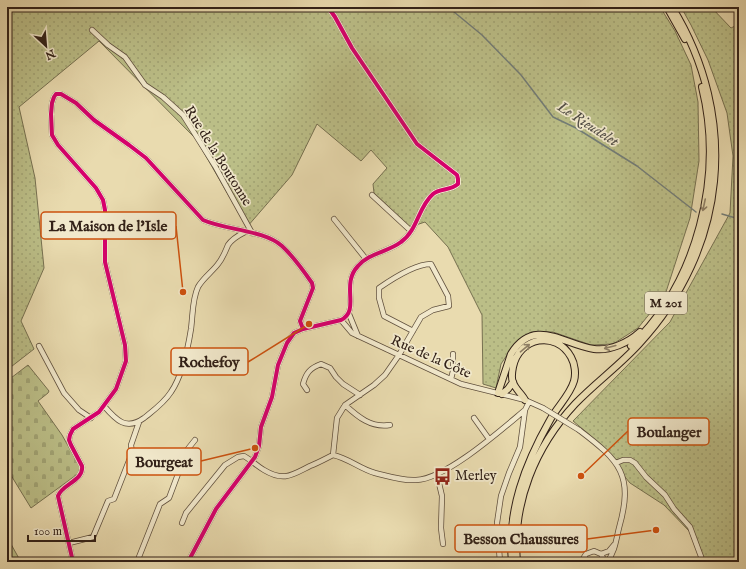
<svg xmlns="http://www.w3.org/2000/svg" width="746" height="569" font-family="'IM FELL English',serif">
  <defs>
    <pattern id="grass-dots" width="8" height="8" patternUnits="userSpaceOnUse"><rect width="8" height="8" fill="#bbbe87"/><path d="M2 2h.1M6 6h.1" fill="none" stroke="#a1a374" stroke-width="1.8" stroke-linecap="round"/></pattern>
    <pattern id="cemetery-stones" width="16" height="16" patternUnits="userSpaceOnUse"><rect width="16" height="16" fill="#bbbe87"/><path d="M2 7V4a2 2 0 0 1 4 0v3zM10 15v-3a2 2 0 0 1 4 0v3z" fill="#a1a374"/></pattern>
  </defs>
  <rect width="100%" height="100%" fill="#e9dbaf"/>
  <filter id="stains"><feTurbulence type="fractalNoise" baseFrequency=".005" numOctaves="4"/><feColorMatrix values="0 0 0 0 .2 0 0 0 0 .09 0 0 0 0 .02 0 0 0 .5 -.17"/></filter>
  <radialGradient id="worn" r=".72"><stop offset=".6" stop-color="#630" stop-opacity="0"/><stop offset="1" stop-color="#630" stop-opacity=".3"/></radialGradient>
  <path fill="url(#grass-dots)" stroke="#767050" d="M7,7H660L675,31L691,65L698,102L699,161L690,218L665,295L638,328L613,344L591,345L553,332H531L515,343L501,364L496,388L483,384L482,315L448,247L425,222L410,227L374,193L373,184L387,168L371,150L361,161L317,124L292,175L247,227L196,139L99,41L19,107L35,178L44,268L21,321L34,349L7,370Z
    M681,7H711L731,28L739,24V562H701L690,532L664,505L630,483L591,436L573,421L670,322L730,213L733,156L727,113L708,60L691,25Z"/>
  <path fill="url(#cemetery-stones)" stroke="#767050" d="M28,365L49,391L48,393L38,401L62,435L80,467L79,473L31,508L9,472L12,470L7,463V425L12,421L7,414V381Z"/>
  <path fill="#bbbe87" stroke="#767050" d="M7,537L21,562H7Z"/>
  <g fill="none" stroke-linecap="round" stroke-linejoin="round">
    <path stroke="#727c77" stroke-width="1.5" d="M448,7L482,35L521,75L553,117L576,128L637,166L696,212
      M722,214L739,219"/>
    <defs>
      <path id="minor" d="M92,30L108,45L125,57L145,85L163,97L183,115L215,166L252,233
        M372,195L411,231
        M334,219L366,259
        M349,314L358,336
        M341,320L352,333L461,384L525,400L543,408
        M39,346L64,393L79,410L91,418
        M451,379L453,371V354
        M307,390L303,384C306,373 310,368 321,364L330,368L336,377L343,384L360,395
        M345,405C358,417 371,428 390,425
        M104,406C116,420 126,431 144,418C154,410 164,403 171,392C182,376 188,348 191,329C193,314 192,300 198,287C203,278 212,272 218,264C223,258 225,252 228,245C232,239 239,235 245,232
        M474,418L489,439
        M579,430C620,461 634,475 619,528C616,540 615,552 607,562
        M333,455L337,418L345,405L374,385L385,375L399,355L421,317L433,310L449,306L448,296L431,264C416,264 392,279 379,288V298L384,316L413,331
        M616,463L623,460H630L635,463L646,477L665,495L674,509L690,527L703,562
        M437,475L442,496L441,528L443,544
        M182,523L186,513L225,465L238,457L244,456C251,460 257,466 264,470C284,482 292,475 310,466C318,463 325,459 333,455C348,458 360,469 375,473C388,476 402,481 416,480C446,479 501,430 525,410L529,402
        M69,543L93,537L108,501L114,499L132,453L131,445L139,422
        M601,554L609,551L614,545
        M73,562L58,496C62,484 84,481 82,466L71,445L69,440L70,435L73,429L99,412L116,389L126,361L125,345L105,262V210L103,200L96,188L58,145L52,135L51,114L52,103L54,97L56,94H61L76,103L94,120L129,145L146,158L203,220C225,230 264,230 282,246C294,257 303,270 312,283L313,288L300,321L303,329
        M137,562L160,504L169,498L187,450L195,440
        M165,562L166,561
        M188,562L216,509L255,457L259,446L261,427L272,397L278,365L287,343L294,333L303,329L341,320C361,310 340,285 358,266C369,253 388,252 401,242C418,230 418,207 433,194C440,188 450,191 458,184V179L457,175L417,144L352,48L335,17L328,7
        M500,562L497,523L501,496L509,473L520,447L525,410
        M581,562L586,554L594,551L601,554L605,562"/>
      <path id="highway" d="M667,7L685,39
        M631,346C698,282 724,176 702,87
        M498,393L511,354C534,316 564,345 594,349C610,351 628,343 640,332
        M502,394L508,389L513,382
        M512,562C507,511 525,464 550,420C557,407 570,395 574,381C576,374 575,364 571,357C556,330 519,337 513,367C512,372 511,378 513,382C515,389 522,394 525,400
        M517,562C512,503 535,447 575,404C595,383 619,366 639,344C727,249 740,118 672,7"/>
    </defs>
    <use href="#minor" stroke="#60503e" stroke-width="6"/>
    <use href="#highway" stroke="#322118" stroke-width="8"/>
    <use href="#minor" stroke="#f1e8cb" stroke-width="4.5"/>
    <use href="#highway" stroke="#e9dbaf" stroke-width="6"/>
    <defs>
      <path id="minor-bridge" d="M543,408L579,430"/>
    </defs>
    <use href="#minor-bridge" stroke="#60503e" stroke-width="6" stroke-linecap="butt"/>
    <use href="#minor-bridge" stroke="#f1e8cb" stroke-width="4.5"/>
    <defs>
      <path id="cycleway" d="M73,562L58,496C62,484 84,481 82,466L71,445L69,440L70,435L73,429L99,412L116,389L126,361L125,345L105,262V210L103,200L96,188L58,145L52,135L51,114L52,103L54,97L56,94H61L76,103L94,120L129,145L146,158L203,220C225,230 264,230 282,246C294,257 303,270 312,283L313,288L300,321L303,329
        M188,562L216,509L255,457L259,446L261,427L272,397L278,365L287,343L294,333L303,329L341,320C361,310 340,285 358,266C369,253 388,252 401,242C418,230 418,207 433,194C440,188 450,191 458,184V179L457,175L417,144L352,48L335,17L328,7"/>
    </defs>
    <use href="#cycleway" stroke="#f1e8cb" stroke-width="6"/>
    <use href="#cycleway" stroke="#d6006c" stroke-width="4"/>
  </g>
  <defs><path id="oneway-shaft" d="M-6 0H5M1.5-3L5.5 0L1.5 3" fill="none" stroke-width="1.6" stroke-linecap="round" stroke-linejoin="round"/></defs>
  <g stroke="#8e7e64">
    <use href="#oneway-shaft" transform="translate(704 205) rotate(102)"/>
    <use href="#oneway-shaft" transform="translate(610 347) rotate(165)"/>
    <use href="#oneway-shaft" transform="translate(525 348) rotate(-40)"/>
  </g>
  <defs>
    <symbol id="bus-bare" viewBox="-9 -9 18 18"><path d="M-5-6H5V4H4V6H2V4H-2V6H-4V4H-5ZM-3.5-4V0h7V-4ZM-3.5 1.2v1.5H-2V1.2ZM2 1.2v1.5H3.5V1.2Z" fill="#8f2418" stroke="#f1e8cb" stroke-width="2.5" paint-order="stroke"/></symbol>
  </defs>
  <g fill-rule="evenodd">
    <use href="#bus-bare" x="430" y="464" width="25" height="25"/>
  </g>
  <g text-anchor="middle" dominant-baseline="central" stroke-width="3.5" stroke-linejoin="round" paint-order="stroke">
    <rect fill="#f1e8cb" stroke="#6b5d4e" stroke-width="1" x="645" y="292" width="42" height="22" rx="3"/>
    <g font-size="13" font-weight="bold" fill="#322118">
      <text x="666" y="303">M 201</text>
    </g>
    <g font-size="14" fill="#322118" stroke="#f1e8cb">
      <text transform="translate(218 156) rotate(58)">Rue de la Boutonne</text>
      <text transform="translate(431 357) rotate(24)">Rue de la Côte</text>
    </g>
    <g font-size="14" fill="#322118" stroke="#f1e8cb" text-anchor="start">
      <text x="455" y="476">Merley</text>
    </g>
    <g font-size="15" font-style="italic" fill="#524e47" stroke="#f1e8cb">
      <text transform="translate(588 124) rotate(33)">Le Rieudelet</text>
    </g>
  </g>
  <path fill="none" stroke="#cd510e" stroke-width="1.5" d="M183 292L176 226M309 324L248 362M581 476L628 431M255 448L201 461M656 530L587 539"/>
  <g fill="#cd510e" stroke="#f1e8cb" stroke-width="1.5">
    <circle cx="183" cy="292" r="4"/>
    <circle cx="309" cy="324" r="4"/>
    <circle cx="581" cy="476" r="4"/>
    <circle cx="255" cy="448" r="4"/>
    <circle cx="656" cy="530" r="4"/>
  </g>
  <g fill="#f1e8cb" stroke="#cd510e" stroke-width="1.5">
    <rect x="41" y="212" width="135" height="27" rx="4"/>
    <rect x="171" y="348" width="77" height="27" rx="4"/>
    <rect x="628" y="418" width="81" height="27" rx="4"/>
    <rect x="127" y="448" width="74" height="27" rx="4"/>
    <rect x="455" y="525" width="132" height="27" rx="4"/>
  </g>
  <g font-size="15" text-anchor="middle" font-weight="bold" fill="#322118">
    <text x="108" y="231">La Maison de l'Isle</text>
    <text x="209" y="367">Rochefoy</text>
    <text x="669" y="437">Boulanger</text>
    <text x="164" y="467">Bourgeat</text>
    <text x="521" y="544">Besson Chaussures</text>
  </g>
  <rect width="746" height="569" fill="none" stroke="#e9dbaf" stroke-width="24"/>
  <rect x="8" y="8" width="730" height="553" fill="none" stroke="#322118" stroke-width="2"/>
  <rect x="12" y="12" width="722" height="545" fill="none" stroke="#322118"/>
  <g transform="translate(46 46) rotate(154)" stroke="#f1e8cb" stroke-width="3" paint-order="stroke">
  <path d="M0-3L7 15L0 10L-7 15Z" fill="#322118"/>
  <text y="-6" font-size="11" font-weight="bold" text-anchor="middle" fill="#322118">N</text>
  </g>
  <path d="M28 535v6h67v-6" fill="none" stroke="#322118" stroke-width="2"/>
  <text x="34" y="535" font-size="12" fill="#322118" stroke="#f1e8cb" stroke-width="3" paint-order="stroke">100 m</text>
  <rect width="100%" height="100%" filter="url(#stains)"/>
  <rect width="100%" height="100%" fill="url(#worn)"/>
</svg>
